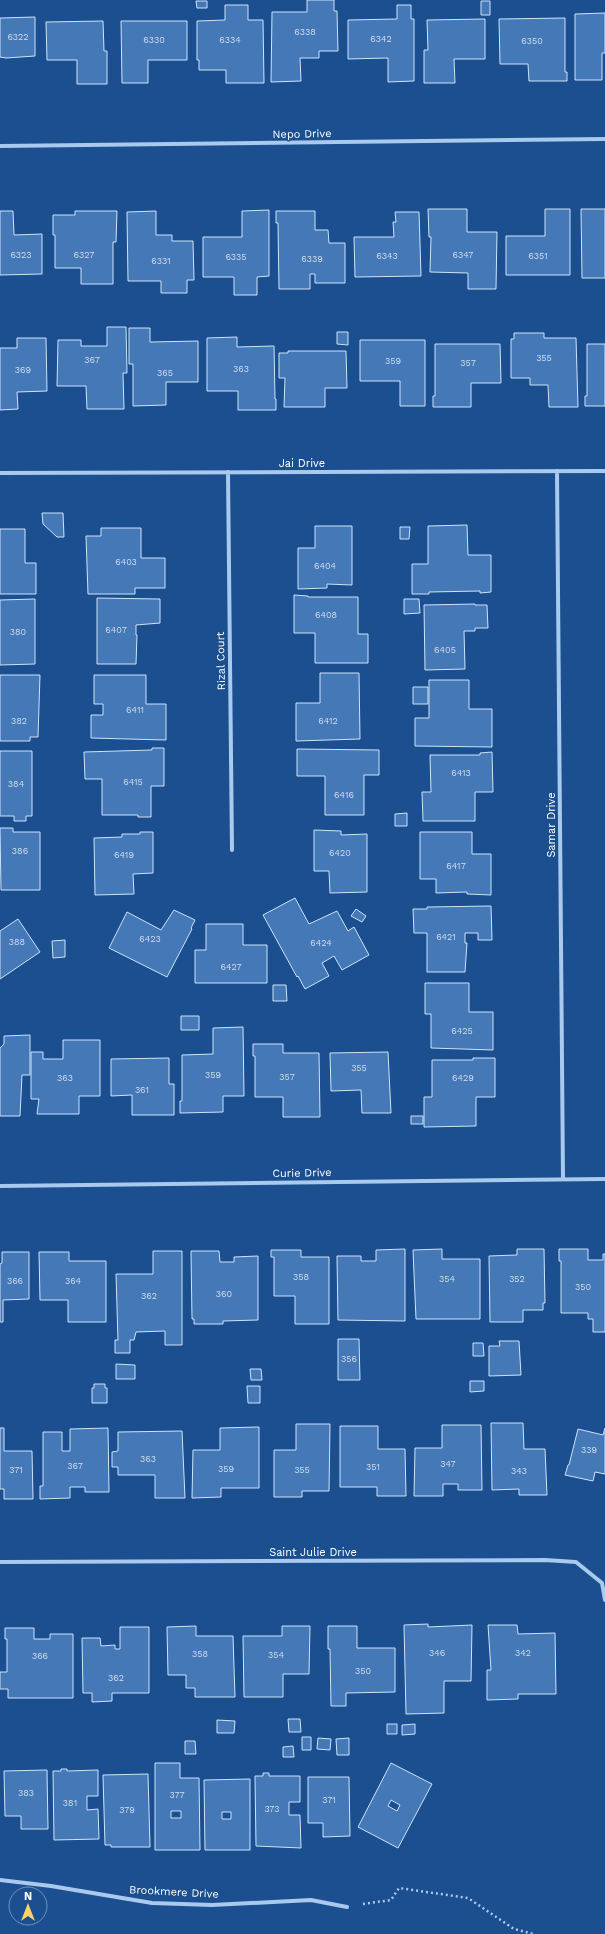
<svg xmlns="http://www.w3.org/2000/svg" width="605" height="1934" font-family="'Work Sans',sans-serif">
  <rect width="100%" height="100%" fill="#1b4f8f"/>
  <path fill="#4478b7" stroke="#cfe3fa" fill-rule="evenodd" d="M307,0H334V11H337L338,51H319V58H300L301,81L271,82L272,12H307Z
    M196,1H207V8H197Z
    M481,1H490V15H481Z
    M225,5H248V20H263L264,83H226V70H199V60H197V21L225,20Z
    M397,5H411V19H414V81L388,82V58L348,59V20L397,19Z
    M605,13V53H602V80H575V14Z
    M35,17V56L6,58L0,57V18Z
    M565,18V72H567V81H529L528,64H500L499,19Z
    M485,19V59H454L455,83H424V50H428L427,20Z
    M103,21L104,51H107V84H77V60H47L46,22Z
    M121,21H187V60H148V83H122Z
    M428,209H467V232H497L496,289H468V273L430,272L431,237H429Z
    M545,209H570V275H506V236H545Z
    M581,209H605V278H582Z
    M269,210V276L257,277V295H234V277H203V237H242V211Z
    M0,211H13L14,235L42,234V274L0,275Z
    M75,211H117L116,242H113V284H81V268H55V235H53V215H75Z
    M156,211V235H172V241H193L194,280H187V293H161V281H128L127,212Z
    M276,211H315V230H328L329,243H345V283H315V274H310V289H279L278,223H276Z
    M395,212H419L421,276L355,277L354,237H394L393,222H396Z
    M107,327H126L127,373H123L124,409H87L86,386H57L58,340H81V346H107Z
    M129,328H150V342L198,341V382H166V405L133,406V364H129Z
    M337,332H348V345L337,344Z
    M514,333H544V338H576L578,407H549L548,385H530V378H511V339H514Z
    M237,337V347L274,346L275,399H276V410H238V391H207V338Z
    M17,338H46L47,391L17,392L18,409L0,410V348H17Z
    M360,340H425V406H400V381H360Z
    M435,344H500L501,383H471V407H433V396H435Z
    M587,344H605V406H585V396H587Z
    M288,351H346L347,388H325V407H284L285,378H279V353H288Z
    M42,513H63L64,537H57L43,524Z
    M467,525L468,555H491V592L480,593V591L429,592V594H412V564H428V526Z
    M315,526H352V585L327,584V588L298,589V548H315Z
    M400,527H410L409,539H400Z
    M101,528H141V558H165V588H135V594H88L86,536H101Z
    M0,529H25V563H36V594H0Z
    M294,595L308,596V597H358V634H368V663H315V633H294Z
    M97,598L160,599V623L136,625V635H137L136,664H97Z
    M35,599V664L0,665V600Z
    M404,599H419L420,613L404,614Z
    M475,604V605H487L488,628H475V631H464L465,669L425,670L424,605Z
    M320,673H359L360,739L296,741V703H320Z
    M0,675H40L38,737H30V741H0Z
    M94,675H146V704H166V740L91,738V715H103V704H94Z
    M429,680H469V709H492V747L415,746V718H429Z
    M413,687H428V704H413Z
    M152,748H164V786H151V817H138V815H102V779H85L84,752L152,750Z
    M297,749L379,750V775H364V815H325V776H297Z
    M0,751H32V816H26V821H14V816H0Z
    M492,752L493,792H475V821H423L422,792H431L430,755H480V753Z
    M407,813V826H395V814Z
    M0,828H13V832H40V890H1Z
    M314,830L341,831V835L367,834V892L330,893L329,871H314Z
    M140,832H153V873L133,874L134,894L95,895L94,838L122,837V834H140Z
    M420,832H472V854H491V895L467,894V892L436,893V879H420Z
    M295,898L309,924L337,911L348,931L354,927L369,955L342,970L334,956L322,963L329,976L305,989L298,976L297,977L263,915Z
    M491,906L492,940H478V933H465V943H467L465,972H427V933H414L413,909H427V907Z
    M356,909L366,916L362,922L351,916Z
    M174,910L195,920L191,928L192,929L167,977L109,948L127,912L161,930Z
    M18,919L40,952L0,979V931Z
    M206,924H243V945H267V983H195V950H206Z
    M65,940V957L53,958L52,941Z
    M425,983H469V1012H493V1050L431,1048V1014H425Z
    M273,985H286L287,1001H273Z
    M181,1016H199V1030H181Z
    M243,1027L244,1096H223V1112L180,1113V1101H182V1055L213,1054V1028Z
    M30,1035V1075H22L20,1116H0V1048L4,1044V1036Z
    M63,1040H100V1096H79V1114H37L39,1099H31V1052H43V1059H63Z
    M253,1044H283V1053H319L320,1117H283V1097H255V1056H253Z
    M388,1052L391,1113H362L361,1090L331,1091L330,1053Z
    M169,1058V1084H174V1115H132V1095L111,1096V1059Z
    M473,1058H495V1097H476V1126L424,1127V1097H432V1060H473Z
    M411,1116H423V1124H411Z
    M405,1249V1321L338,1320L337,1256H361V1261H376V1250Z
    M442,1249V1259H480V1319H416L413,1250Z
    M517,1249H544L545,1303H543V1310H523V1322H490L489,1256L517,1255Z
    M559,1249H588V1260H603V1254H605V1332H593V1319H588V1313H561V1261H559Z
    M271,1250H301V1257H329V1324H295V1296H274V1257H271Z
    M153,1251H182V1345H165V1331L136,1332L134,1340H130V1353H115V1340H118L116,1274H153Z
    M191,1251H219L220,1262H234V1257L258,1256V1320L223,1321V1324H194V1319H192Z
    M2,1252H29V1299L3,1300V1322H0V1264L2,1263Z
    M39,1252H69V1261H106V1322H68V1300H40Z
    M338,1339H359L360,1380H338Z
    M499,1341H519L521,1375L489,1376V1346H500Z
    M473,1343H483L484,1356H473Z
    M116,1364L135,1365V1379H116Z
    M250,1369H261L262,1380H251Z
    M470,1381H484V1391L470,1392Z
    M94,1384H105V1388H107V1403H92V1388H94Z
    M247,1386H260V1403H248Z
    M491,1423H523L524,1449H545L547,1495H519V1489L492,1490Z
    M296,1424H330L329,1491H302V1497H274V1450H296Z
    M442,1425H481L482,1490H458V1484H443V1496H414L415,1448H442Z
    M340,1426H378V1449H405L406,1496H377V1487H340Z
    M259,1427V1488H221V1497L192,1498L193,1450H220V1428Z
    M0,1428H4V1451H32L33,1499H4V1489H0Z
    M108,1428L109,1492H85V1487H70V1498L40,1499V1486H43V1432H62V1451H70V1429Z
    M605,1428V1474L595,1472L593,1481L565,1475L568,1465H569L578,1429L603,1435Z
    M182,1431L185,1498H155V1475H118V1467H112V1452L118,1451V1432Z
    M428,1624V1627L472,1625L471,1681H444V1713L406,1714L404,1625Z
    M488,1625H517L518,1634L555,1633L556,1694H518V1699L487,1700V1670H491Z
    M196,1626V1636H233L235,1697H195V1688H186V1675H168L167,1627Z
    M282,1626H310L309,1674H283V1697H244L243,1636H282Z
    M328,1626H357V1648H395V1692L346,1693V1706H331L330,1649H328Z
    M120,1627H149V1693H112V1701L92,1702V1693H83L82,1638H100L101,1646L115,1645V1649H120Z
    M5,1628H34V1639H50V1634H73V1698H8V1689H0V1672H7V1639H5Z
    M288,1719H300L301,1732H289Z
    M217,1720L235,1721L234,1733H217Z
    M387,1724H397V1734H387Z
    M415,1724V1734L402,1735V1725Z
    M302,1737H311V1750H302Z
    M318,1738L331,1739L330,1750L317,1749Z
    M349,1738V1755H337L336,1739Z
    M185,1741H195L196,1754H185Z
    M293,1746L294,1757H283V1747Z
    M155,1763H180V1778H199L200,1850H155ZM171,1811H181V1818H171Z
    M391,1763L432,1784L398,1848L358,1827ZM391,1800L400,1805L397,1811L388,1806Z
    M61,1769H67V1771L98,1770V1796H87V1810L98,1809L99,1839L54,1840L53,1771H61Z
    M47,1770L48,1829H21V1816H5L4,1771Z
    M263,1773H269V1776H300V1802H289V1815H300L301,1848L256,1846L255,1776H263Z
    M148,1774L150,1847H111V1845H105L103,1775Z
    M308,1777H349L350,1836L323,1837V1823H308Z
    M250,1779V1850H205L204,1780ZM222,1812H231V1819H222Z"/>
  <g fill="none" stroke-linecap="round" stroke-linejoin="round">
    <path stroke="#a9c9ee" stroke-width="2.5" stroke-dasharray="2 3" stroke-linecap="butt" d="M363,1904L391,1900L399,1888L468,1898L514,1929L534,1934"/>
    <path stroke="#a9c9ee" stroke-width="4" d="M0,146L605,139
      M557,471L563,1179
      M228,472L232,850
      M0,473L605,471
      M0,1186L605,1179
      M0,1562L545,1560L576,1562L602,1583L605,1600
      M0,1880L51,1886L152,1903L212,1905L311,1900L347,1907"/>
  </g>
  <g text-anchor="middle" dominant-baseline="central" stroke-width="3" stroke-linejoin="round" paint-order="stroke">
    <g font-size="9" fill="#d0dded">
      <text x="305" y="32">6338</text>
      <text x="18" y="37">6322</text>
      <text x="381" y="39">6342</text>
      <text x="154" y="40">6330</text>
      <text x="230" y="40">6334</text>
      <text x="532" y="41">6350</text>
      <text x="21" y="255">6323</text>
      <text x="84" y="255">6327</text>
      <text x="463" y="255">6347</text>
      <text x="387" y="256">6343</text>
      <text x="538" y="256">6351</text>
      <text x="236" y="257">6335</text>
      <text x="312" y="259">6339</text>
      <text x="161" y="261">6331</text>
      <text x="544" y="358">355</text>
      <text x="92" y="360">367</text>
      <text x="393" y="361">359</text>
      <text x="468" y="363">357</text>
      <text x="241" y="369">363</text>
      <text x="23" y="370">369</text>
      <text x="165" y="373">365</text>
      <text x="126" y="562">6403</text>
      <text x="325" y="566">6404</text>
      <text x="326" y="615">6408</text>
      <text x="116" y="630">6407</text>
      <text x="18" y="632">380</text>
      <text x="445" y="650">6405</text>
      <text x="135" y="710">6411</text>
      <text x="19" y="721">382</text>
      <text x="328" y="721">6412</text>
      <text x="461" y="773">6413</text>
      <text x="133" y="782">6415</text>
      <text x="16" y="784">384</text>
      <text x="344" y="795">6416</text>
      <text x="20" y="851">386</text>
      <text x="340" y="853">6420</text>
      <text x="124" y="855">6419</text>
      <text x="456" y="866">6417</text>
      <text x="446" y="937">6421</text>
      <text x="150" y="939">6423</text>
      <text x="17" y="942">388</text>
      <text x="321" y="943">6424</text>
      <text x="231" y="967">6427</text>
      <text x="462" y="1031">6425</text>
      <text x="359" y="1068">355</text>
      <text x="213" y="1075">359</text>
      <text x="287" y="1077">357</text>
      <text x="65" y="1078">363</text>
      <text x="463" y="1078">6429</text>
      <text x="142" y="1090">361</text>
      <text x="301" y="1277">358</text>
      <text x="447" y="1279">354</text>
      <text x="517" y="1279">352</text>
      <text x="15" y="1281">366</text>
      <text x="73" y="1281">364</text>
      <text x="583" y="1287">350</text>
      <text x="224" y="1294">360</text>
      <text x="149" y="1296">362</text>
      <text x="349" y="1359">356</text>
      <text x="589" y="1450">339</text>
      <text x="148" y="1459">363</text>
      <text x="448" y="1464">347</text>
      <text x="75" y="1466">367</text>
      <text x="373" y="1467">351</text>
      <text x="226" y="1469">359</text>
      <text x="16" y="1470">371</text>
      <text x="302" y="1470">355</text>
      <text x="519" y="1471">343</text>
      <text x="437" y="1653">346</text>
      <text x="523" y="1653">342</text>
      <text x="200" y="1654">358</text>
      <text x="276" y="1655">354</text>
      <text x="40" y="1656">366</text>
      <text x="363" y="1671">350</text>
      <text x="116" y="1678">362</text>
      <text x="26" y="1793">383</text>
      <text x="177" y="1795">377</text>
      <text x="329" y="1800">371</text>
      <text x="70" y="1803">381</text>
      <text x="272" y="1809">373</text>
      <text x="127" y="1810">379</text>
    </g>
    <g font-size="11" fill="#fff" stroke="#1b4f8f">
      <text transform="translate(302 134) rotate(-1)">Nepo Drive</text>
      <text x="302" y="463">Jai Drive</text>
      <text transform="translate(221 661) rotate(-91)">Rizal Court</text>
      <text transform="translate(551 825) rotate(-90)">Samar Drive</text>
      <text transform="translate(302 1173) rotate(-1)">Curie Drive</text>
      <text x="313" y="1552">Saint Julie Drive</text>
      <text transform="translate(174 1892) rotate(3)">Brookmere Drive</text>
    </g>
  </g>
  <g transform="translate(28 1906)"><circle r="19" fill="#1b4f8f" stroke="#7695bc"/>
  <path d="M0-3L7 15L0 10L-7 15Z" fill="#ffd166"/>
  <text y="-6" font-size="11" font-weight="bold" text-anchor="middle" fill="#ffffff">N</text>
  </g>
</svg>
